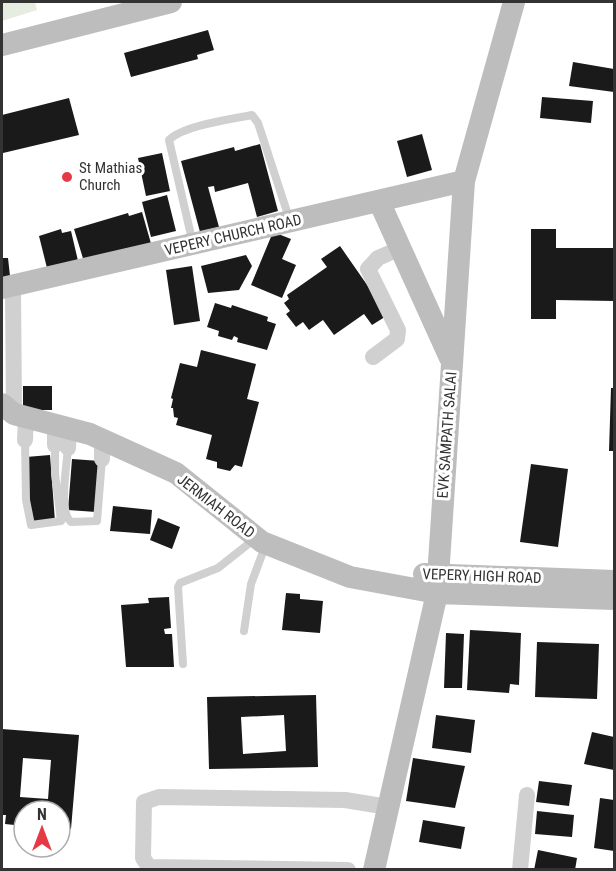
<svg xmlns="http://www.w3.org/2000/svg" width="616" height="871" font-family="'Roboto Condensed',sans-serif">
  <rect width="100%" height="100%" fill="#fff"/>
  <path fill="#e6ecdf" d="M2,2H35L37,10L2,21Z"/>
  <path fill="#1a1a1a" fill-rule="evenodd" d="M208,30L214,50L197,55L198,59L131,77L124,53Z
    M573,62L614,69V92L569,86Z
    M542,97L593,101L591,123L540,118Z
    M69,98L79,135L3,153L2,115Z
    M422,134L432,170L407,177L397,141Z
    M260,144L278,211L257,217L248,183L215,192L214,186L208,187L219,227L200,232L181,161L234,147L235,151Z
    M162,153L170,191L146,196L138,158Z
    M167,195L176,231L151,237L142,202Z
    M142,212L152,247L85,265L74,229L128,213L129,216Z
    M61,229L62,233L71,231L79,265L48,272L39,236Z
    M531,229H556V248H614V301L556,300V319H531Z
    M273,232L291,239L282,259L296,265L282,298L251,285Z
    M340,246L388,315L372,325L364,314L334,335L323,320L309,330L303,322L296,327L286,314L290,311L284,303L289,299L287,295L327,267L321,259Z
    M246,255L252,266L239,290L208,293L201,266Z
    M2,258H8L10,276L2,278Z
    M192,266L200,321L174,325L166,270Z
    M215,303L231,308L232,305L268,317L267,321L276,324L267,350L237,342L238,338L234,336L232,340L218,336L219,331L207,327Z
    M201,350L256,364L247,399L259,402L242,467L235,465L230,471L217,468V462L206,459L212,435L176,425L178,418L174,417L173,408H171L173,399L171,398L180,363L197,367Z
    M23,386H52V410H23Z
    M611,388H614V451H609Z
    M50,455L55,521L31,522L26,457Z
    M72,459L100,461L96,512L68,510Z
    M531,464L568,469L558,547L520,542Z
    M113,506L152,510L150,534L110,531Z
    M158,518L180,527L172,549L150,540Z
    M286,593L300,594V599L323,601L320,633L282,630Z
    M169,597L171,628L164,629L165,634H172L174,667H126L121,605L149,603L148,598Z
    M470,630L521,633L519,685L510,684L509,693L467,690Z
    M446,633L464,634L462,688H444Z
    M537,642L599,644L597,699L535,697Z
    M316,695L318,767L209,769L207,697ZM284,715L286,751L243,754L241,717Z
    M436,715L475,720L471,753L432,748Z
    M2,729L79,735L71,829L60,828V811H24V826L5,824L6,815H2ZM23,758L51,760L48,799L20,797Z
    M592,732L614,737V770L584,764Z
    M413,758L465,766L455,808L406,801Z
    M539,781L572,785L569,806L536,802Z
    M600,798L614,800V851L594,848Z
    M537,811L574,815L572,837L535,834Z
    M423,820L465,827L461,849L419,842Z
    M538,850L577,858L575,870H534Z"/>
  <g fill="none" stroke-linecap="round" stroke-linejoin="round">
    <path stroke="#d0d0d0" stroke-width="8" d="M193,244L169,140C182,126 231,119 252,115L258,123L290,221
      M25,440L26,500L31,525L61,521L55,474V445
      M68,448C67,465 58,511 71,522L97,521L102,459
      M244,631L251,584L266,544
      M183,664L178,587L180,583L218,568L256,538"/>
    <path stroke="#d0d0d0" stroke-width="16" d="M13,287L14,414
      M373,357L397,339L398,330L368,269L378,258L401,248
      M55,425V445
      M102,439V459
      M25,440L26,417
      M68,448L69,428
      M348,870L149,867L143,858L144,802L159,797L345,800L388,807
      M520,870L527,795"/>
    <path stroke="#bdbdbd" stroke-width="22" d="M2,45L171,2
      M379,201L450,358
      M2,288L464,181
      M2,404L14,414L90,434L176,473L262,542L350,577L437,593L614,599
      M424,574L614,581
      M374,870L437,593L464,181L514,2"/>
  </g>
  <circle fill="#e63946" stroke="#fff" stroke-width="2" cx="67" cy="177" r="6"/>
  <g text-anchor="middle" dominant-baseline="central" stroke-width="6" stroke-linejoin="round" paint-order="stroke">
    <g font-size="15" fill="#333" stroke="#fff" text-anchor="start">
      <text x="79" y="168">St Mathias<tspan x="79" dy="17">Church</tspan></text>
    </g>
    <g font-size="15" fill="#333" stroke="#fff">
      <text transform="translate(233 235) rotate(-13)">VEPERY CHURCH ROAD</text>
      <text transform="translate(447 435) rotate(-86)">EVK SAMPATH SALAI</text>
      <text transform="translate(216 506) rotate(38)">JERMIAH ROAD</text>
      <text transform="translate(482 576) rotate(2)">VEPERY HIGH ROAD</text>
    </g>
  </g>
  <rect width="616" height="871" fill="none" stroke="#333333" stroke-width="6"/>
  <g transform="translate(42 829)"><circle r="28" fill="#ffffff" stroke="#adadad" stroke-width="1.5"/>
  <path d="M0-4.5L10 22L0 15L-10 22Z" fill="#e63946"/>
  <text y="-9" font-size="16" font-weight="bold" text-anchor="middle" fill="#333333">N</text>
  </g>
</svg>
